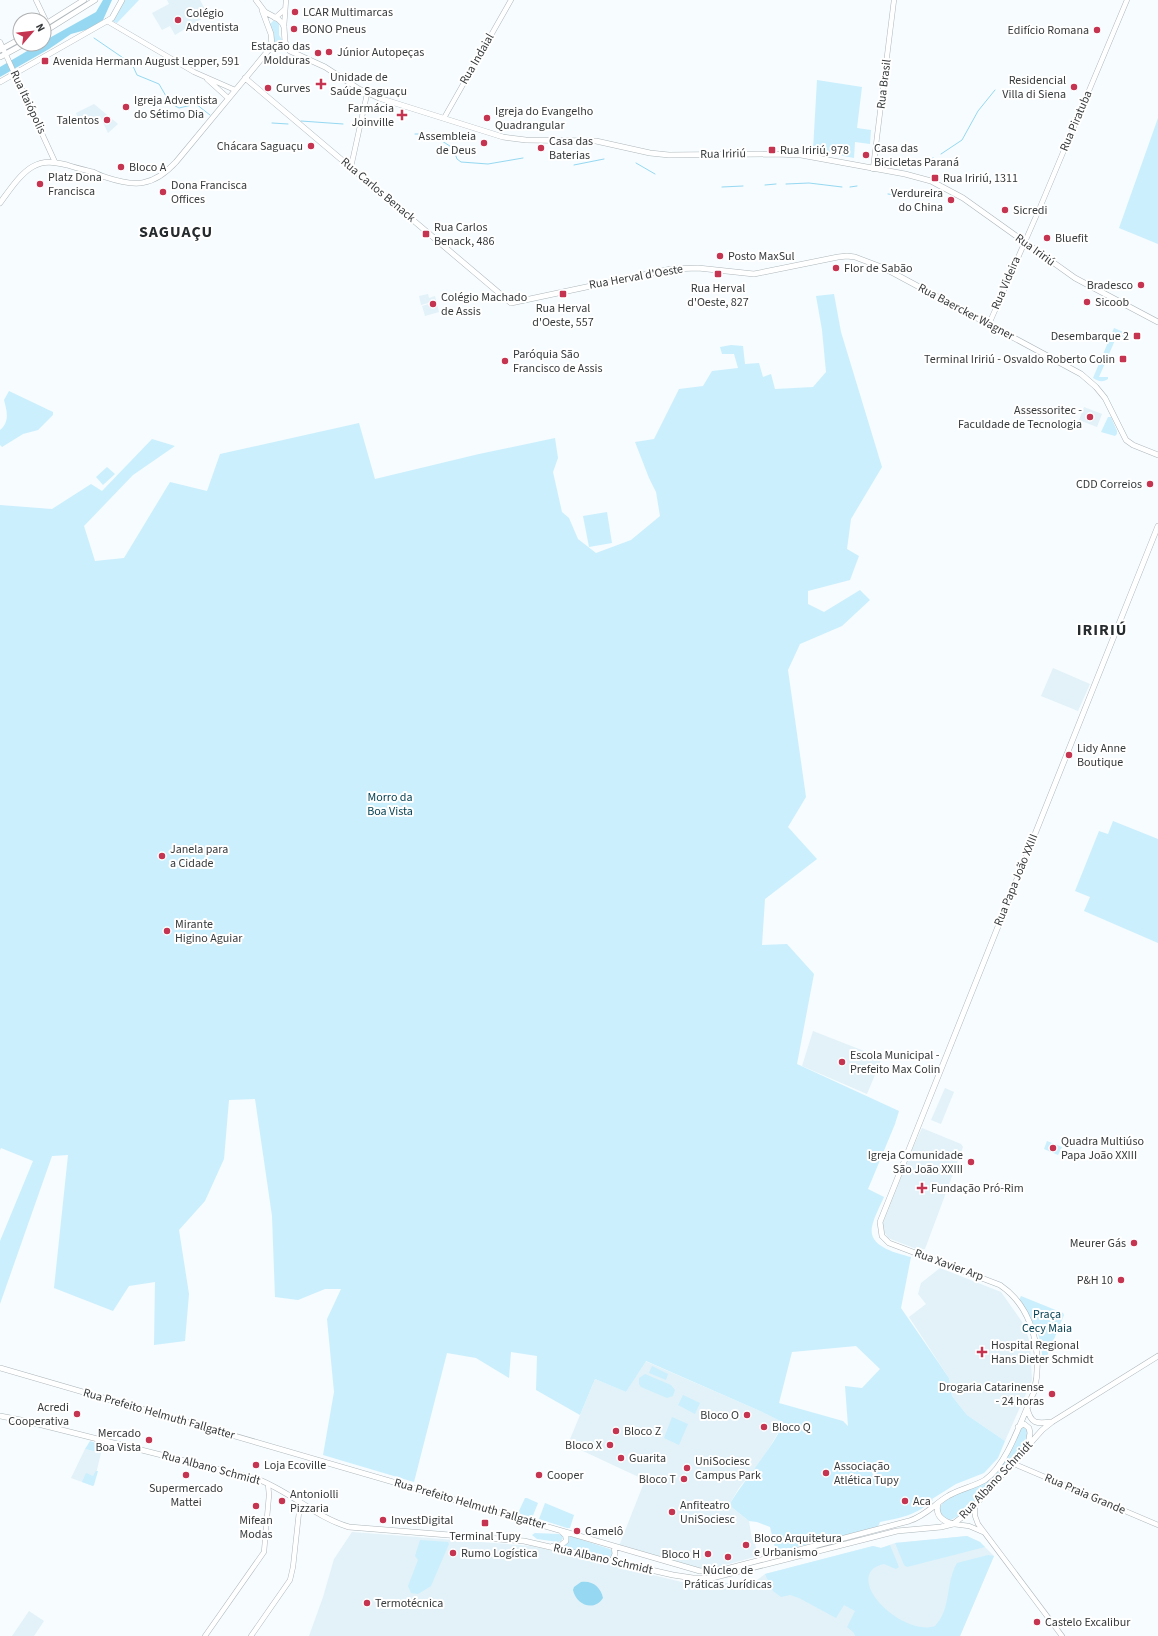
<svg xmlns="http://www.w3.org/2000/svg" width="1158" height="1636" font-family="'Source Sans 3',sans-serif">
  <rect width="100%" height="100%" fill="#f6fcff"/>
  <path fill="#e2f2f8" d="M167,0H200L208,15L175,35L170,26L162,30L152,13L169,4Z
    M94,104L118,124L108,133L100,116L80,123L76,113Z
    M428,294L429,298L435,296L439,312L425,316L422,306L432,303V302L421,305L419,296Z
    M1084,407L1102,414L1097,427L1079,420Z
    M1053,668L1090,684L1078,711L1041,696Z
    M813,1031L882,1058L867,1094L802,1066Z
    M945,1088L954,1092L941,1124L931,1120Z
    M922,1128L961,1144L963,1147L925,1249L919,1250L888,1238L882,1228L883,1221L909,1156Z
    M940,1268L1001,1292L1025,1326L1030,1344L1032,1380L1005,1441L967,1415L952,1396L949,1378L909,1317L926,1304L918,1294L921,1283Z
    M645,1361L760,1411L784,1423L763,1458L739,1488L729,1505L749,1521L752,1540H754L758,1556L725,1565L703,1569L619,1546L645,1480L568,1444L595,1379L626,1392Z
    M85,1449L101,1453L93,1486L71,1478Z
    M352,1532L532,1546L686,1583H750L756,1581L765,1574L873,1546L881,1548L895,1543L967,1536L980,1542L994,1556L960,1636H309L323,1597L334,1559Z
    M29,1611L44,1621L34,1636H12Z"/>
  <path fill="#cbeffd" fill-rule="evenodd" d="M125,0H139L117,23L112,21Z
    M274,20L279,23V35L282,40L280,44L277,45L274,43L270,24Z
    M817,80L862,87L857,128L871,130L870,144L855,142L854,158L813,150Z
    M1158,118V244L1119,228Z
    M834,294L841,332L882,467L851,519L847,549L859,556L850,580L808,591V604L824,612L860,590L870,600L842,626L800,644L788,670L806,797L788,827L817,859L765,899L762,945L787,944L814,974L797,1064L899,1111L895,1124L868,1189L884,1197C880,1206 874,1217 872,1227C868,1247 897,1253 911,1257L901,1308L949,1378L952,1396L967,1415L1005,1441L998,1458L984,1473L956,1484L932,1499L933,1500C917,1515 900,1518 880,1522L878,1527L776,1552L770,1527L757,1522L749,1521L729,1505C746,1477 769,1453 784,1423L760,1411L646,1361L626,1392L595,1379L580,1415L536,1390L537,1356L511,1352L509,1378L476,1358L447,1353L414,1482L323,1455L334,1392L327,1319L341,1289H325L298,1300L275,1297L272,1216L255,1099L229,1100L224,1159L205,1201L179,1230L189,1294L185,1341L154,1345L155,1282L129,1286L113,1311L54,1288L68,1155L52,1156L0,1304V1241L33,1161L1,1148L0,1150V505L52,509L91,484L102,491L152,439L175,446L133,475L84,526L95,561L124,558L170,482L207,491L220,454L359,423L375,479L479,454L555,438L558,458L553,472L562,512L569,518L578,539L596,553L631,540L660,516L656,492L649,478L635,442L654,439L679,389L703,386L712,371L738,368L734,354H722L720,347L731,345L743,346L745,364L759,363L763,377L771,374L775,389L813,387L826,372L822,330L816,296ZM856,1346L880,1369L862,1388L845,1386L848,1426L843,1421L779,1403L792,1352Z
    M1114,328L1128,334V336L1116,338L1099,377H1108V379C1102,383 1098,381 1093,378Z
    M9,391L53,412V415L38,430L23,434L2,447L0,445V430C10,422 7,411 4,400Z
    M1108,417H1111L1117,431V434L1115,436L1101,432Z
    M107,467L115,474L103,485L96,477Z
    M607,512L612,543L589,547L583,516Z
    M1113,821L1158,839V943L1084,911L1090,897L1075,891L1099,831L1108,834Z
    M1047,1141L1062,1147L1058,1155L1044,1149Z
    M1021,1296L1063,1313L1064,1315L1047,1356L1044,1357L1042,1355C1042,1334 1030,1317 1019,1300Z
    M652,1366L668,1374L666,1380L649,1373Z
    M645,1374L671,1385L675,1390L673,1396L667,1398L641,1387L639,1384V1378Z
    M683,1395L700,1403L695,1414L678,1405Z
    M672,1417L688,1424L679,1445L664,1438Z
    M1022,1427H1026L1028,1432L1026,1445L967,1511L951,1520C944,1519 940,1515 940,1508C946,1491 974,1491 987,1481C1001,1471 1007,1458 1014,1443C1016,1438 1018,1431 1022,1427Z
    M90,1441L102,1445L101,1453L85,1449Z
    M96,1471H98L94,1485L93,1486L82,1482L86,1473L93,1476Z
    M525,1498H527L538,1503L532,1518L518,1513Z
    M545,1503L574,1515L570,1528H567L539,1519Z
    M535,1533L559,1534L562,1535L563,1538L561,1541L558,1542L537,1539L532,1535Z
    M567,1535L610,1549L613,1552L610,1558L560,1547Z
    M967,1536L980,1542L985,1547L907,1567L904,1565L895,1543Z
    M420,1540L448,1542L449,1544L431,1586L418,1594L411,1593L408,1586L418,1560L415,1556Z
    M890,1545L899,1567L896,1569L884,1564C879,1565 874,1567 871,1571C856,1593 908,1636 935,1626C952,1608 945,1583 957,1563L988,1555L994,1556L960,1636H855L854,1633L847,1627L855,1611L844,1605L836,1618L799,1598L790,1595L781,1597L773,1591L765,1574L873,1546L881,1548Z"/>
  <path fill="#96d8f1" d="M103,0H112L103,20L89,29L71,34L49,49L0,77V67L39,44H44V41L96,12Z
    M581,1582C592,1580 601,1587 603,1598C594,1612 576,1605 573,1590L574,1587Z"/>
  <g fill="none" stroke-linecap="round" stroke-linejoin="round">
    <path stroke="#96d8f1" stroke-width="1" d="M94,38L132,64L137,75L159,84L170,103L179,108L196,104L210,115
      M301,121L343,124
      M272,123L288,124
      M415,134H428
      M434,136L453,148L457,159L461,162L488,164L523,158
      M941,154L962,140L978,111L995,90
      M925,162L933,158
      M636,163L655,174
      M574,165L604,159
      M786,184L809,183L842,187
      M765,185L776,184
      M722,187L743,186
      M850,187L857,186
      M888,194L896,195"/>
    <defs>
      <path id="secondary" d="M36,0L47,23
        M275,18L285,9
        M107,21L194,72L235,90
        M284,27L286,0
        M0,42L55,162
        M207,79L228,98
        M444,118L511,0
        M351,167L367,94
        M873,169L894,0
        M989,324L1041,205L1127,0
        M1012,1463L1158,1525
        M975,1506V1516L978,1524L1062,1636
        M953,1524L969,1526L983,1532
        M205,1636L264,1552L269,1495L268,1484
        M251,1636L290,1580L293,1567L300,1503"/>
      <path id="primary" d="M256,0L265,12L278,19L282,23L284,27L285,42L290,51L325,67L359,89L379,98L503,137L526,140L596,141L650,153L669,155L776,154L801,155L905,174L931,181L963,198L1075,278L1158,322
        M44,25L84,0
        M44,32L95,0
        M0,50L20,39
        M0,57L24,44
        M245,78L511,303L671,269L698,268L754,274L838,257L847,256L855,257L884,268L1081,374L1096,387L1105,398L1126,440L1133,445L1158,455
        M0,82L107,21L112,18L122,0
        M0,203C9,191 19,175 32,167C44,160 54,162 67,165C76,168 85,170 93,172C97,174 101,176 105,177C135,187 153,187 176,162L272,46L271,34L262,10
        M0,1368L700,1571L726,1569L909,1521C927,1515 933,1505 948,1496C959,1489 973,1487 985,1480C1008,1464 1022,1417 1034,1392C1043,1354 1034,1308 1000,1285L889,1243L882,1236L880,1222L1158,526
        M1027,1408C1031,1424 1036,1424 1052,1422
        M0,1416L26,1421L257,1479C290,1491 315,1517 349,1527L524,1541L673,1575L693,1578H712L897,1531L941,1527L953,1524L970,1511L1042,1430L1052,1422L1158,1356
        M1018,1427L1024,1424L1029,1428L1030,1433L1028,1445
        M938,1504C935,1515 942,1521 953,1524
        M553,1546L561,1545L566,1541V1536L562,1532
        M612,1561L615,1554L614,1546"/>
    </defs>
    <use href="#secondary" stroke="#afb7ba" stroke-width="5.5"/>
    <use href="#primary" stroke="#afb7ba" stroke-width="6"/>
    <use href="#secondary" stroke="#fff" stroke-width="4.5"/>
    <use href="#primary" stroke="#fff" stroke-width="5"/>
  </g>
  <g fill="#c53551" stroke="#fff" stroke-width="1.5">
    <circle cx="295" cy="12" r="4"/>
    <circle cx="178" cy="20" r="4"/>
    <circle cx="294" cy="29" r="4"/>
    <circle cx="1097" cy="30" r="4"/>
    <circle cx="329" cy="52" r="4"/>
    <circle cx="318" cy="53" r="4"/>
    <rect x="41" y="57" width="8" height="8" rx="2"/>
    <path d="M319 78h4v4h4v4h-4v4h-4v-4h-4v-4h4z"/>
    <circle cx="1074" cy="87" r="4"/>
    <circle cx="268" cy="88" r="4"/>
    <circle cx="126" cy="107" r="4"/>
    <path d="M400 109h4v4h4v4h-4v4h-4v-4h-4v-4h4z"/>
    <circle cx="487" cy="118" r="4"/>
    <circle cx="107" cy="120" r="4"/>
    <circle cx="484" cy="143" r="4"/>
    <circle cx="311" cy="146" r="4"/>
    <circle cx="541" cy="148" r="4"/>
    <rect x="768" y="146" width="8" height="8" rx="2"/>
    <circle cx="866" cy="155" r="4"/>
    <circle cx="121" cy="167" r="4"/>
    <rect x="931" y="174" width="8" height="8" rx="2"/>
    <circle cx="40" cy="184" r="4"/>
    <circle cx="163" cy="192" r="4"/>
    <circle cx="951" cy="200" r="4"/>
    <circle cx="1005" cy="210" r="4"/>
    <rect x="422" y="230" width="8" height="8" rx="2"/>
    <circle cx="1047" cy="238" r="4"/>
    <circle cx="720" cy="256" r="4"/>
    <circle cx="836" cy="268" r="4"/>
    <rect x="714" y="270" width="8" height="8" rx="2"/>
    <circle cx="1141" cy="285" r="4"/>
    <rect x="559" y="290" width="8" height="8" rx="2"/>
    <circle cx="1087" cy="302" r="4"/>
    <circle cx="433" cy="304" r="4"/>
    <rect x="1133" y="332" width="8" height="8" rx="2"/>
    <rect x="1119" y="355" width="8" height="8" rx="2"/>
    <circle cx="505" cy="361" r="4"/>
    <circle cx="1090" cy="417" r="4"/>
    <circle cx="1150" cy="484" r="4"/>
    <circle cx="1069" cy="755" r="4"/>
    <circle cx="162" cy="856" r="4"/>
    <circle cx="167" cy="931" r="4"/>
    <circle cx="842" cy="1062" r="4"/>
    <circle cx="1053" cy="1148" r="4"/>
    <circle cx="971" cy="1162" r="4"/>
    <path d="M920 1182h4v4h4v4h-4v4h-4v-4h-4v-4h4z"/>
    <circle cx="1134" cy="1243" r="4"/>
    <circle cx="1121" cy="1280" r="4"/>
    <path d="M980 1346h4v4h4v4h-4v4h-4v-4h-4v-4h4z"/>
    <circle cx="1052" cy="1394" r="4"/>
    <circle cx="77" cy="1414" r="4"/>
    <circle cx="747" cy="1415" r="4"/>
    <circle cx="764" cy="1427" r="4"/>
    <circle cx="616" cy="1431" r="4"/>
    <circle cx="149" cy="1440" r="4"/>
    <circle cx="610" cy="1445" r="4"/>
    <circle cx="621" cy="1458" r="4"/>
    <circle cx="256" cy="1465" r="4"/>
    <circle cx="687" cy="1468" r="4"/>
    <circle cx="826" cy="1473" r="4"/>
    <circle cx="186" cy="1475" r="4"/>
    <circle cx="539" cy="1475" r="4"/>
    <circle cx="684" cy="1479" r="4"/>
    <circle cx="282" cy="1501" r="4"/>
    <circle cx="905" cy="1501" r="4"/>
    <circle cx="256" cy="1506" r="4"/>
    <circle cx="672" cy="1512" r="4"/>
    <circle cx="383" cy="1520" r="4"/>
    <rect x="481" y="1519" width="8" height="8" rx="2"/>
    <circle cx="577" cy="1531" r="4"/>
    <circle cx="746" cy="1545" r="4"/>
    <circle cx="453" cy="1553" r="4"/>
    <circle cx="708" cy="1554" r="4"/>
    <circle cx="728" cy="1557" r="4"/>
    <circle cx="367" cy="1603" r="4"/>
    <circle cx="1037" cy="1622" r="4"/>
  </g>
  <g text-anchor="middle" dominant-baseline="central" stroke-width="4" stroke-linejoin="round" paint-order="stroke">
    <g font-size="12" fill="#373a3b" stroke="#fff" text-anchor="start">
      <text x="303" y="12">LCAR Multimarcas</text>
      <text x="186" y="13">Colégio<tspan x="186" dy="14">Adventista</tspan></text>
      <text x="302" y="29">BONO Pneus</text>
      <text x="1089" y="30" text-anchor="end">Edifício Romana</text>
      <text x="310" y="46" text-anchor="end">Estação das<tspan x="310" dy="14">Molduras</tspan></text>
      <text x="337" y="52">Júnior Autopeças</text>
      <text x="53" y="61">Avenida Hermann August Lepper, 591</text>
      <text x="330" y="77">Unidade de<tspan x="330" dy="14">Saúde Saguaçu</tspan></text>
      <text x="1066" y="80" text-anchor="end">Residencial<tspan x="1066" dy="14">Villa di Siena</tspan></text>
      <text x="276" y="88">Curves</text>
      <text x="134" y="100">Igreja Adventista<tspan x="134" dy="14">do Sétimo Dia</tspan></text>
      <text x="394" y="108" text-anchor="end">Farmácia<tspan x="394" dy="14">Joinville</tspan></text>
      <text x="495" y="111">Igreja do Evangelho<tspan x="495" dy="14">Quadrangular</tspan></text>
      <text x="99" y="120" text-anchor="end">Talentos</text>
      <text x="476" y="136" text-anchor="end">Assembleia<tspan x="476" dy="14">de Deus</tspan></text>
      <text x="549" y="141">Casa das<tspan x="549" dy="14">Baterias</tspan></text>
      <text x="303" y="146" text-anchor="end">Chácara Saguaçu</text>
      <text x="874" y="148">Casa das<tspan x="874" dy="14">Bicicletas Paraná</tspan></text>
      <text x="780" y="150">Rua Iririú, 978</text>
      <text x="129" y="167">Bloco A</text>
      <text x="48" y="177">Platz Dona<tspan x="48" dy="14">Francisca</tspan></text>
      <text x="943" y="178">Rua Iririú, 1311</text>
      <text x="171" y="185">Dona Francisca<tspan x="171" dy="14">Offices</tspan></text>
      <text x="943" y="193" text-anchor="end">Verdureira<tspan x="943" dy="14">do China</tspan></text>
      <text x="1013" y="210">Sicredi</text>
      <text x="434" y="227">Rua Carlos<tspan x="434" dy="14">Benack, 486</tspan></text>
      <text x="1055" y="238">Bluefit</text>
      <text x="728" y="256">Posto MaxSul</text>
      <text x="844" y="268">Flor de Sabão</text>
      <text x="1133" y="285" text-anchor="end">Bradesco</text>
      <text x="718" y="288" text-anchor="middle">Rua Herval<tspan x="718" dy="14">d'Oeste, 827</tspan></text>
      <text x="441" y="297">Colégio Machado<tspan x="441" dy="14">de Assis</tspan></text>
      <text x="1095" y="302">Sicoob</text>
      <text x="563" y="308" text-anchor="middle">Rua Herval<tspan x="563" dy="14">d'Oeste, 557</tspan></text>
      <text x="1129" y="336" text-anchor="end">Desembarque 2</text>
      <text x="513" y="354">Paróquia São<tspan x="513" dy="14">Francisco de Assis</tspan></text>
      <text x="1115" y="359" text-anchor="end">Terminal Iririú - Osvaldo Roberto Colin</text>
      <text x="1082" y="410" text-anchor="end">Assessoritec -<tspan x="1082" dy="14">Faculdade de Tecnologia</tspan></text>
      <text x="1142" y="484" text-anchor="end">CDD Correios</text>
      <text x="1077" y="748">Lidy Anne<tspan x="1077" dy="14">Boutique</tspan></text>
      <text x="170" y="849">Janela para<tspan x="170" dy="14">a Cidade</tspan></text>
      <text x="175" y="924">Mirante<tspan x="175" dy="14">Higino Aguiar</tspan></text>
      <text x="850" y="1055">Escola Municipal -<tspan x="850" dy="14">Prefeito Max Colin</tspan></text>
      <text x="1061" y="1141">Quadra Multiúso<tspan x="1061" dy="14">Papa João XXIII</tspan></text>
      <text x="963" y="1155" text-anchor="end">Igreja Comunidade<tspan x="963" dy="14">São João XXIII</tspan></text>
      <text x="931" y="1188">Fundação Pró-Rim</text>
      <text x="1126" y="1243" text-anchor="end">Meurer Gás</text>
      <text x="1113" y="1280" text-anchor="end">P&amp;H 10</text>
      <text x="991" y="1345">Hospital Regional<tspan x="991" dy="14">Hans Dieter Schmidt</tspan></text>
      <text x="1044" y="1387" text-anchor="end">Drogaria Catarinense<tspan x="1044" dy="14">- 24 horas</tspan></text>
      <text x="69" y="1407" text-anchor="end">Acredi<tspan x="69" dy="14">Cooperativa</tspan></text>
      <text x="739" y="1415" text-anchor="end">Bloco O</text>
      <text x="772" y="1427">Bloco Q</text>
      <text x="624" y="1431">Bloco Z</text>
      <text x="141" y="1433" text-anchor="end">Mercado<tspan x="141" dy="14">Boa Vista</tspan></text>
      <text x="602" y="1445" text-anchor="end">Bloco X</text>
      <text x="629" y="1458">Guarita</text>
      <text x="695" y="1461">UniSociesc<tspan x="695" dy="14">Campus Park</tspan></text>
      <text x="264" y="1465">Loja Ecoville</text>
      <text x="834" y="1466">Associação<tspan x="834" dy="14">Atlética Tupy</tspan></text>
      <text x="547" y="1475">Cooper</text>
      <text x="676" y="1479" text-anchor="end">Bloco T</text>
      <text x="186" y="1488" text-anchor="middle">Supermercado<tspan x="186" dy="14">Mattei</tspan></text>
      <text x="290" y="1494">Antoniolli<tspan x="290" dy="14">Pizzaria</tspan></text>
      <text x="913" y="1501">Aca</text>
      <text x="680" y="1505">Anfiteatro<tspan x="680" dy="14">UniSociesc</tspan></text>
      <text x="256" y="1520" text-anchor="middle">Mifean<tspan x="256" dy="14">Modas</tspan></text>
      <text x="391" y="1520">InvestDigital</text>
      <text x="585" y="1531">Camelô</text>
      <text x="485" y="1536" text-anchor="middle">Terminal Tupy</text>
      <text x="754" y="1538">Bloco Arquitetura<tspan x="754" dy="14">e Urbanismo</tspan></text>
      <text x="461" y="1553">Rumo Logística</text>
      <text x="700" y="1554" text-anchor="end">Bloco H</text>
      <text x="728" y="1570" text-anchor="middle">Núcleo de<tspan x="728" dy="14">Práticas Jurídicas</tspan></text>
      <text x="375" y="1603">Termotécnica</text>
      <text x="1045" y="1622">Castelo Excalibur</text>
    </g>
    <g font-size="12" fill="#373a3b" stroke="#fff">
      <text transform="translate(477 59) rotate(-60)">Rua Indaial</text>
      <text transform="translate(884 84) rotate(-83)">Rua Brasil</text>
      <text transform="translate(28 102) rotate(65)">Rua Itaiópolis</text>
      <text transform="translate(1076 121) rotate(-67)">Rua Piratuba</text>
      <text transform="translate(723 154) rotate(-1)">Rua Iririú</text>
      <text transform="translate(378 190) rotate(40)">Rua Carlos Benack</text>
      <text transform="translate(1035 250) rotate(36)">Rua Iririú</text>
      <text transform="translate(636 277) rotate(-10)">Rua Herval d'Oeste</text>
      <text transform="translate(1006 283) rotate(-67)">Rua Videira</text>
      <text transform="translate(966 312) rotate(28)">Rua Baercker Wagner</text>
      <text transform="translate(1016 880) rotate(-68)">Rua Papa João XXIII</text>
      <text transform="translate(949 1265) rotate(20)">Rua Xavier Arp</text>
      <text transform="translate(159 1414) rotate(16)">Rua Prefeito Helmuth Fallgatter</text>
      <text transform="translate(211 1468) rotate(15)">Rua Albano Schmidt</text>
      <text transform="translate(996 1480) rotate(-47)">Rua Albano Schmidt</text>
      <text transform="translate(1085 1494) rotate(23)">Rua Praia Grande</text>
      <text transform="translate(470 1504) rotate(16)">Rua Prefeito Helmuth Fallgatter</text>
      <text transform="translate(603 1559) rotate(13)">Rua Albano Schmidt</text>
    </g>
    <g font-size="12" fill="#074254" stroke="#fff">
      <text x="390" y="797">Morro da<tspan x="390" dy="14">Boa Vista</tspan></text>
      <text x="1047" y="1314">Praça<tspan x="1047" dy="14">Cecy Maia</tspan></text>
    </g>
    <g font-size="16" font-weight="bold" letter-spacing="1" fill="#262b2e" stroke="#fff">
      <text x="176" y="232">SAGUAÇU</text>
      <text x="1102" y="630">IRIRIÚ</text>
    </g>
  </g>
  <g transform="translate(32 32) rotate(62)"><circle r="19" fill="#ffffff" stroke="#afb0b1"/>
  <path d="M0-3L7 15L0 10L-7 15Z" fill="#c53551"/>
  <text y="-6" font-size="11" font-weight="bold" text-anchor="middle" fill="#373a3b">N</text>
  </g>
</svg>
